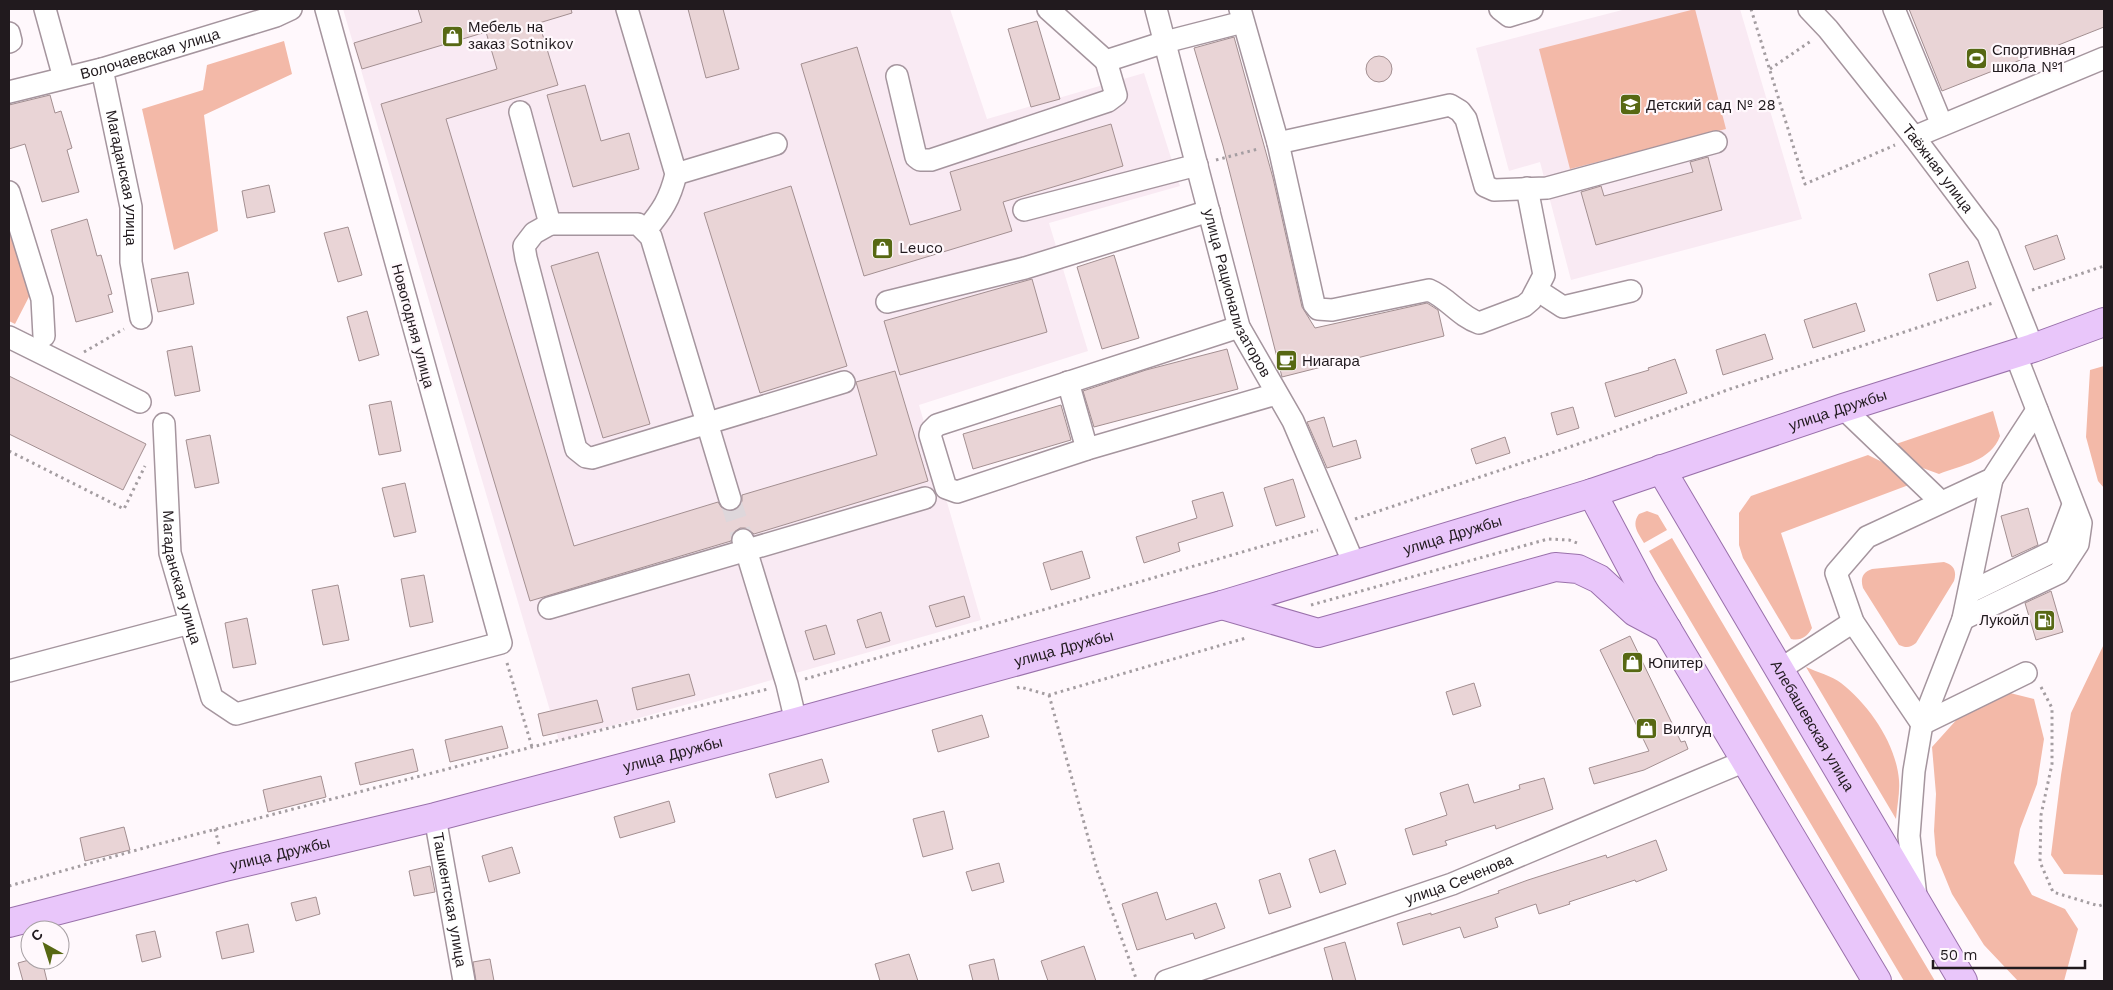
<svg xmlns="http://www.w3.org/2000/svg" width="2113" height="990" font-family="'Work Sans',sans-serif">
  <rect width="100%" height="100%" fill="#fff8fc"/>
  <path fill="#f9eaf3" d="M343,9H950L987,119L1144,73L1180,186L1049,223L1088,351L919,405L981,620L559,741Z
    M1626,9H1740L1802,219L1571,280L1540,162L1509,171L1476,48Z"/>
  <path fill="#f3b9a8" d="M1695,9L1726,129L1570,169L1539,49Z
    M284,41L292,74L204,115L218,231L174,250L142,109L203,90L207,65Z
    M9,212L33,289L15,324L9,321Z
    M2104,366V488L2098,481L2086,437L2090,370Z
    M1993,411L2000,436C1991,461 1962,465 1939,474L1920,467L1896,444Z
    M1868,455L1911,476L1914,483L1781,533L1812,628C1807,637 1801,641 1791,639L1743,558L1739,545V513L1751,496Z
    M1647,511L1658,515L1667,530L1644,543C1638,533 1631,525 1639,514Z
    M1672,538L1935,981H1904L1649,551Z
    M1944,562C1954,565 1957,571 1954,581L1916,643C1910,648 1906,648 1899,645L1863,588C1860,578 1863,572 1872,569Z
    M2104,644V875L2064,874L2051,855L2061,775L2071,713Z
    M1806,667C1817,672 1832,676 1841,683C1870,706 1896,744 1899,780C1900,793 1897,806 1896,819Z
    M2010,693L2034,699L2044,739L2037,784L2020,829L2014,863L2032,895L2065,909L2078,929L2064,981H2018L1984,945L1952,894L1936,855L1934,831L1936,794L1932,747L1959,717Z"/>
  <path fill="#e9d4d6" stroke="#a38f91" d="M418,9H571L572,13L539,23L558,85L446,119L574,546L718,502L722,508L733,511L739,507L742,501V495L877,455L856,382L895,371L928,481L754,534L746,528H740L734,532L731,541L530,601L381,104L497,69L486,32L362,69L354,43L422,22Z
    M688,9H723L739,69L706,78Z
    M1909,9H2104V27L1942,91Z
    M1037,21L1060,99L1031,107L1008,29Z
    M1234,37L1273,178L1302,307L1315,328L1427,303L1438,310L1444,336L1282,377L1223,146L1194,48Z
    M857,47L910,225L961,210L950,172L1111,124L1123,166L1003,202L1012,231L864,276L801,64Z
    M1366 69a13 13 0 1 1 26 0a13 13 0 1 1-26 0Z
    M585,85L601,141L629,133L639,169L573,187L547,95Z
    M50,95L55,113L61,111L72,148L67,150L79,192L42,202L25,144L9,149V105Z
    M1708,157L1722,210L1596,245L1581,192L1601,186L1604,196L1693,172L1690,162Z
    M269,185L275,212L247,218L242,191Z
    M791,186L847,366L760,393L704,213Z
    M87,219L97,256L101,255L112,294L108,295L113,312L76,322L51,230Z
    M348,227L362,275L338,282L324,233Z
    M2057,235L2065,259L2034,270L2025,246Z
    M598,252L650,424L603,438L551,266Z
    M1114,255L1139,338L1102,349L1077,267Z
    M1968,261L1976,288L1937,301L1929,274Z
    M188,272L194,304L158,312L151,279Z
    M1032,279L1047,332L900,375L884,321Z
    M1856,303L1865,331L1813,348L1804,320Z
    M367,311L379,355L359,361L347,317Z
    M1765,334L1773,359L1723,375L1716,350Z
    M192,346L200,391L175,396L167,351Z
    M1227,349L1238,389L1094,427L1083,391L1146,370Z
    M1675,359L1687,393L1615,417L1605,383L1649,370L1648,368Z
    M9,376L146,444L123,490L9,434Z
    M391,401L401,451L379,455L369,405Z
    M1061,405L1071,440L973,469L963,434Z
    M1573,407L1579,428L1557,435L1551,413Z
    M1324,417L1333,447L1356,440L1361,458L1327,468L1307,422Z
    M210,435L219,483L195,488L186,440Z
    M1505,437L1510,453L1476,464L1471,449Z
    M1293,479L1305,517L1276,526L1264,488Z
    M405,483L416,532L394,537L382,488Z
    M1223,492L1233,526L1178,543L1180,551L1144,563L1136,537L1197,518L1192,501Z
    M2028,508L2038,545L2012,557L2001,516Z
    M1082,551L1090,578L1051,590L1043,563Z
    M424,575L433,622L410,627L401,579Z
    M338,585L349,640L323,645L312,590Z
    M2051,591L2063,632L2036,640L2025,603Z
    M964,596L970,617L936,627L929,606Z
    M881,612L890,641L866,648L857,620Z
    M247,618L256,664L233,668L225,623Z
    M826,625L835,654L814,660L805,631Z
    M1630,636L1681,742L1685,741L1688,749L1644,770L1594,784L1589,768L1649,751L1600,650Z
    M689,674L695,695L637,710L632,688Z
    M1474,683L1481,706L1453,715L1446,692Z
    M597,700L603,722L543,736L538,714Z
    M982,715L989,737L938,752L932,730Z
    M502,726L508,748L450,762L445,740Z
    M413,749L418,771L360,785L355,763Z
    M822,759L829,782L776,798L769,774Z
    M321,776L326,797L268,812L263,790Z
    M1544,778L1553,809L1496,829L1495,825L1445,841L1447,845L1413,855L1405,829L1447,815L1440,793L1468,784L1474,803L1520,789L1519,785Z
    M669,801L675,822L620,838L614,817Z
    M944,811L953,849L923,857L913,819Z
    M124,827L130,850L85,861L80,838Z
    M1656,840L1667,870L1636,882L1635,880L1569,902L1570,904L1539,914L1536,904L1495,918L1498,927L1464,938L1460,927L1403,945L1397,923L1431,913V915L1499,893L1498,891L1528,880L1606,855L1607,858Z
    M512,847L520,873L489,882L482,856Z
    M1335,850L1346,884L1320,893L1309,859Z
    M999,863L1004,882L972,891L966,872Z
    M430,866L435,892L414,896L409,871Z
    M1280,873L1291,907L1269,914L1259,880Z
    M1157,892L1166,920L1216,903L1225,928L1195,939L1193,933L1137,950L1122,904Z
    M316,897L320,914L296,921L291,903Z
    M248,924L254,952L222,959L216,932Z
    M155,931L161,957L142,962L136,935Z
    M1345,942L1356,981H1333L1324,948Z
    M1084,946L1096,981H1048L1041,961Z
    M909,954L918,981H880L875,964Z
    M490,959L494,981H476L473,962Z
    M994,959L999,981H973L969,965Z
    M29,960H42L47,981H23L18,963Z"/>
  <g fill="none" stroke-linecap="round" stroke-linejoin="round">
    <path stroke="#ded7db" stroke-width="21" stroke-dasharray="21 11" stroke-linecap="butt" d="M730,499L742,537"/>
    <defs>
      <g id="minor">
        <path d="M45,9L64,78"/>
        <path d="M627,9L676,174C670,199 662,211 646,230"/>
        <path d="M1048,9L1106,61L1165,42L1243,22"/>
        <path id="s1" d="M1156,9L1239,327L1293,421L1354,564"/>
        <path d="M1240,9L1278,143L1314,304L1318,309L1332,310L1429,290C1448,298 1459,316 1479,323L1524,306L1531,300L1544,275L1527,188"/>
        <path d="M1500,9L1509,16L1532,9"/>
        <path id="s2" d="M1809,9L1828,29L1914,137L1988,235L2033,348"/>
        <path d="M1894,9L1942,125"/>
        <path d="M9,33L11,41L9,42"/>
        <path id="s3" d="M102,69L131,207V262L141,318"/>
        <path d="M897,76L916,157L920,160H931L1108,101L1116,95L1106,61"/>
        <path id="s4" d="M9,92L102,69L276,16L291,9"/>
        <path d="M520,112L550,224H638L651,237L730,499"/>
        <path d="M1914,137L2104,58"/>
        <path d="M1278,143L1450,105L1460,111L1466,119L1485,186L1494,190L1547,188L1716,142"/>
        <path d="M676,174L776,144"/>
        <path d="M9,192L42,299L44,336"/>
        <path d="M1024,210L1197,165"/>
        <path d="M550,224L534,233L524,246L526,258L576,449L586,457L592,458L844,382"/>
        <path d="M1537,290L1563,307L1631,291"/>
        <path d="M887,302L1025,268L1209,211"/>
        <path d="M1239,327L937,425L931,431L930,435L946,488L957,492L1087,449L1276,394"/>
        <path d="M9,337L140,402"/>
        <path d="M1068,382L1087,449"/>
        <path d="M1843,408L1941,502"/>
        <path id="s5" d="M164,424L170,553L212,698L236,714L501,643L326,9"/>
        <path d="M743,540L787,684L796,722"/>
        <path d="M1970,592L2056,550L2073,505"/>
        <path d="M549,608L925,498"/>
        <path d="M1963,619L2059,573L2078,544L2081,523L2015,353"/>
        <path d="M1779,670L1853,622"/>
        <path d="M9,671L190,623"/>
        <path d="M2026,673L1922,724L1853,622L1836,573L1867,537L1992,479L2037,410"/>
        <path id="s6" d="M435,817L464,981"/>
        <path d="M1916,897L1909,836L1914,771L1922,724L1963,619L1992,479"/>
        <path id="s7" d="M1166,981L1452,884L1745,761"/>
      </g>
      <g id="major">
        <path id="s8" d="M1661,469L1963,981"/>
        <path d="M1592,493L1643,589L1877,981"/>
        <path d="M1222,605L1318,633L1555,567L1578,569L1599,579L1635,612L1667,629"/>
        <path id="s9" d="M9,923L225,867L435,817L796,722L1222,605L1592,493L1843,408L2033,348L2104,322"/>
      </g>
    </defs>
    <use href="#minor" stroke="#a5959e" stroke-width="24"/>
    <use href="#major" stroke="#9a71ab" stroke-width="30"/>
    <path stroke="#a49da1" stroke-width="3" stroke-dasharray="2.5 4" stroke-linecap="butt" d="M1751,9L1805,184L1895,145
      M1770,69L1811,41
      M1216,160L1258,149
      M2032,290L2104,266
      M84,352L124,329
      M9,451L124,509L145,466
      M1355,519L1602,436L1730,389L1993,303
      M1311,605L1548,539L1569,540L1580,544
      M507,663L532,747
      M805,679L1318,530
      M2041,687L2052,708V764L2041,815L2040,862L2053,892L2099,906L2104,904
      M1017,688L1020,687L1049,695L1246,638
      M1049,695L1097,870L1137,981
      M215,829L219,845
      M9,886L151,846L532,747L768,689"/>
    <use href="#minor" stroke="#fff" stroke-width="21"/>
    <use href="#major" stroke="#e9c6fa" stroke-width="28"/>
  </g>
  <defs>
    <symbol id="shop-square" viewBox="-11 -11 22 22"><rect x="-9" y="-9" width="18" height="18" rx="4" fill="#576813" stroke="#fff8fc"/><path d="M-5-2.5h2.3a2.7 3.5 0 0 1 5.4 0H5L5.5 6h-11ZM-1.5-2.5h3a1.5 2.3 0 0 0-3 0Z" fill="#fff"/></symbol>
    <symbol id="stadium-square" viewBox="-11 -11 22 22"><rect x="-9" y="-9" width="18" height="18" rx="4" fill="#576813" stroke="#fff8fc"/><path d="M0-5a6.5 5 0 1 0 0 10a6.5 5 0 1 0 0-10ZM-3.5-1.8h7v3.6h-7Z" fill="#fff"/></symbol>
    <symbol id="school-square" viewBox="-11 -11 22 22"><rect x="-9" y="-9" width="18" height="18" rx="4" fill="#576813" stroke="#fff8fc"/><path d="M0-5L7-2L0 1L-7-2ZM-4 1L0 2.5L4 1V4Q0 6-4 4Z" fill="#fff"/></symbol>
    <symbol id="cafe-square" viewBox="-11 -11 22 22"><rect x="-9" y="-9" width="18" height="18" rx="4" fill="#576813" stroke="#fff8fc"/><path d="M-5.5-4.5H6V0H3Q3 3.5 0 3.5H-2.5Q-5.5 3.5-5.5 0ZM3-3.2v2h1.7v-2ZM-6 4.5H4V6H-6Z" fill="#fff"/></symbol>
    <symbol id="fuel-square" viewBox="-11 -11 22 22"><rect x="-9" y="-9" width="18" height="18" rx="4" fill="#576813" stroke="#fff8fc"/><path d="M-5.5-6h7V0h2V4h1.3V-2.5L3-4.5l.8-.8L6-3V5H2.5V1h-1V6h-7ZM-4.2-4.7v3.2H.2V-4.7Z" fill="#fff"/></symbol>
  </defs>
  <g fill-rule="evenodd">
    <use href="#shop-square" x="440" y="24" width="25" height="25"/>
    <use href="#stadium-square" x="1964" y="46" width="25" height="25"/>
    <use href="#school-square" x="1618" y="92" width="25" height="25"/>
    <use href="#shop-square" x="870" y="236" width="25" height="25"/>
    <use href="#cafe-square" x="1274" y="348" width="25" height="25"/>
    <use href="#fuel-square" x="2032" y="608" width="25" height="25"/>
    <use href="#shop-square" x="1620" y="650" width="25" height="25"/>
    <use href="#shop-square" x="1634" y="716" width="25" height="25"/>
  </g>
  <g text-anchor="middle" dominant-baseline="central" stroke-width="4.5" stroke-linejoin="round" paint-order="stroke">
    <g font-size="15" fill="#211a1e" stroke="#fff8fc" text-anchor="start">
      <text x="468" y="27">Мебель на<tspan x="468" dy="17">заказ Sotnikov</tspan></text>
      <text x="1992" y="50">Спортивная<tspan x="1992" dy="17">школа №1</tspan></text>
      <text x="1646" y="105">Детский сад № 28</text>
      <text x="899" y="248">Leuco</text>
      <text x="1302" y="361">Ниагара</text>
      <text x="2029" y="620" text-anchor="end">Лукойл</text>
      <text x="1648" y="663">Юпитер</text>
      <text x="1663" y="729">Вилгуд</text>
    </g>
    <g font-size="15" fill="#211a1e" stroke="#fff8fc">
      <text stroke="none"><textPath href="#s4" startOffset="146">Волочаевская улица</textPath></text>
      <text stroke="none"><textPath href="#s2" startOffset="205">Таёжная улица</textPath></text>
      <text stroke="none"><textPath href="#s3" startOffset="111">Магаданская улица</textPath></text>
      <text stroke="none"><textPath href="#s1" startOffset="296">улица Рационализаторов</textPath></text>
      <text transform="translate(413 326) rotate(75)">Новогодняя улица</text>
      <text stroke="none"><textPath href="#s9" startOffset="1900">улица Дружбы</textPath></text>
      <text stroke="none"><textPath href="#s9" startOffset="1495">улица Дружбы</textPath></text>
      <text stroke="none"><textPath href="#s5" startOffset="155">Магаданская улица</textPath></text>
      <text stroke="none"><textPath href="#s9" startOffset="1090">улица Дружбы</textPath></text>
      <text stroke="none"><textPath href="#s8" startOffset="298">Алебашевская улица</textPath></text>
      <text stroke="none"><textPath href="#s9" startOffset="685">улица Дружбы</textPath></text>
      <text stroke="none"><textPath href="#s9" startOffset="280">улица Дружбы</textPath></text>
      <text stroke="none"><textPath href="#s7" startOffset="310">улица Сеченова</textPath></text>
      <text stroke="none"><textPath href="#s6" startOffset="84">Ташкентская улица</textPath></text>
    </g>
  </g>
  <rect width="2113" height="990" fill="none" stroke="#211a1e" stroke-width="20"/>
  <g transform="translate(45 945) rotate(321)"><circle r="24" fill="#fff8fc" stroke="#a69fa3"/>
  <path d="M0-4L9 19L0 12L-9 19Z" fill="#576813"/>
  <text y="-8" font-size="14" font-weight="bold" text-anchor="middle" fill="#211a1e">С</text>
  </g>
  <path d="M1933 960v8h152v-8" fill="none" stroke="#211a1e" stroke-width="2.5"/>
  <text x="1940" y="960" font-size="15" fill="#211a1e" stroke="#fff8fc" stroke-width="4" paint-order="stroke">50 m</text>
</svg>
